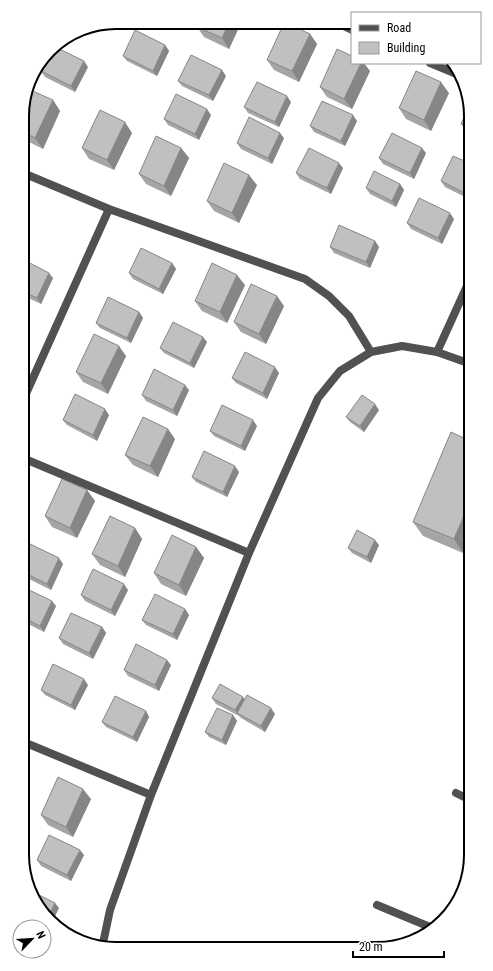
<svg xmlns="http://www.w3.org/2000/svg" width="493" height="971" font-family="'Roboto Condensed',sans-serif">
  <rect width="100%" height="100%" fill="#fff"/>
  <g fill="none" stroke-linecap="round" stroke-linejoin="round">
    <path stroke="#515151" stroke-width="8" d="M337,23L352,30
      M430,63L459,75
      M23,173L109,209L305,279L329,296L349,316L371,352
      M437,352L467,286
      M24,398L109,209
      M25,459L249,553
      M26,743L151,795
      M456,793L470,800
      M377,905L430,927
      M102,948L110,910L151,795L249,553L318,398L340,371L371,352L402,346L437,352L468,363"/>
  </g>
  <path fill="#a5a5a5" d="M241,23L229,49L204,37L197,27Z
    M310,34L317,44L299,82L274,70L267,60Z
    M165,45L169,51L157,76L127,61L123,56Z
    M88,67L75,92L45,77L41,71Z
    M370,71L352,109L327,97L320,87Z
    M226,76L213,101L182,86L178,81Z
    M449,93L431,131L406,119L399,108Z
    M53,100L60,111L43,149L23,139V104Z
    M291,102L279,127L248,113L244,107Z
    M466,113V130L465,129L461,124Z
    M211,115L199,140L168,125L164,119Z
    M357,121L345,146L314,132L310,126Z
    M132,133L114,170L89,159L82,148Z
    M284,138L272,164L241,149L237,143Z
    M181,148L189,158L171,196L146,184L139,174Z
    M426,153L414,179L383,164L379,158Z
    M467,162V198L445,187L441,181Z
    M343,168L331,194L300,179L296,173Z
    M400,184L404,190L396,207L370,194L366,188Z
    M257,185L239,223L214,211L207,201Z
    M454,219L442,244L411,229L407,223Z
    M375,241L379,247L370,268L334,253L330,247Z
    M24,260L53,278L41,304L24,296Z
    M172,263L176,269L163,294L133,279L129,273Z
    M245,285L227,323L202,311L195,301Z
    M284,306L266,344L241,332L234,322Z
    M139,312L143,318L131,343L100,328L96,323Z
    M207,342L194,368L164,353L160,348Z
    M126,356L108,394L83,382L76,372Z
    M279,373L267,399L236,383L232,378Z
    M189,390L177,416L146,401L142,395Z
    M379,410L364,432L350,422L346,417Z
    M109,415L97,441L67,425L63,420Z
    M257,426L245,451L214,436L210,431Z
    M175,439L158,477L133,465L125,455Z
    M468,440L463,553L423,536L413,522Z
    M239,472L227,497L196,482L192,477Z
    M87,490L95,501L77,538L52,527L45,516Z
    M135,528L142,539L125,577L100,565L92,554Z
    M379,545L371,563L352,553L348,548Z
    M196,547L204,558L186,596L161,584L154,573Z
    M25,550L63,564L51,590L25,577Z
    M25,588L56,606L44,632L26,623Z
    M128,590L115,616L85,601L81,595Z
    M185,609L189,615L177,640L146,625L142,620Z
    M102,627L106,633L93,659L63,644L59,638Z
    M171,665L159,691L128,676L124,670Z
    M88,685L75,710L45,695L41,690Z
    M212,698L245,699L275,714L265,732L241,718L239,716L216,704Z
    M146,711L149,717L137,742L106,727L102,722Z
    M233,715L237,721L226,745L209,737L205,732Z
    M91,799L73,837L48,825L41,815Z
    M84,855L71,881L41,866L37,860Z"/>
  <path fill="#868686" d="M229,23H241L229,49L222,38Z
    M310,34L317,44L299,82L292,71Z
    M165,45L169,51L157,76L153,71Z
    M84,61L88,67L75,92L71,86Z
    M361,63H364L370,71L352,109L344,99Z
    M222,70L226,76L213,101L209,95Z
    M441,82L449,93L431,131L424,120Z
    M287,96L291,102L279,127L275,122Z
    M53,100L60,111L43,149L35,138Z
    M207,109L211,115L199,140L195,134Z
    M353,115L357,121L345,146L341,141Z
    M125,122L132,133L114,170L107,160Z
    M280,133L284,138L272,164L268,158Z
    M181,148L189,158L171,196L164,186Z
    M422,148L426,153L414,179L410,173Z
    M339,163L343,168L331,194L327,188Z
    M249,175L257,185L239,223L232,213Z
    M400,184L404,190L396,207L392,201Z
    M450,213L454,219L442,244L438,238Z
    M375,241L379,247L370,268L366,262Z
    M172,263L176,269L163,294L159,289Z
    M49,273L53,278L41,304L37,298Z
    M237,275L245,285L227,323L220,312Z
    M277,296L284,306L266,344L259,334Z
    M139,312L143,318L131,343L127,338Z
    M203,337L207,342L194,368L190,363Z
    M119,346L126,356L108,394L101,383Z
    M275,367L279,373L267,399L263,393Z
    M185,385L189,390L177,416L173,410Z
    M375,404L379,410L364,432L360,426Z
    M105,409L109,415L97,441L93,435Z
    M253,420L257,426L245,451L241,446Z
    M168,429L175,439L158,477L150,466Z
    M235,466L239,472L227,497L223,492Z
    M87,490L95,501L77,538L70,528Z
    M469,504V540L463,553L454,539Z
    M135,528L142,539L125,577L118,566Z
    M375,540L379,545L371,563L367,557Z
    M196,547L204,558L186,596L179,585Z
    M59,558L63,564L51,590L47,584Z
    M124,584L128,590L115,616L111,610Z
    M52,601L56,606L44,632L40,626Z
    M185,609L189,615L177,640L173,634Z
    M102,627L106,633L93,659L89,653Z
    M167,660L171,665L159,691L155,685Z
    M84,679L88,685L75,710L71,705Z
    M243,697L247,702L237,713L239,716L235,710Z
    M271,708L275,714L265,732L261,726Z
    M146,711L149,717L137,742L133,737Z
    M233,715L237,721L226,745L222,740Z
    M83,789L91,799L73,837L66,827Z
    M80,850L84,855L71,881L67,875Z
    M55,903L59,908L52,923L48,917Z"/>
  <path fill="#c0c0c0" stroke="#868686" d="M199,23H229L222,38L197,27Z
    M284,23H287L310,34L292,71L267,60Z
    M135,30L165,45L153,71L123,56Z
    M53,46L84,61L71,86L41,71L51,49Z
    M337,49L352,56V63H361L344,99L320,87Z
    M191,55L222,70L209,95L178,81Z
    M416,71L441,82L424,120L399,108Z
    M257,82L287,96L275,122L244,107Z
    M28,89L53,100L35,138L23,132V104Z
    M176,94L207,109L195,134L164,119Z
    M322,101L353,115L341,141L310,126Z
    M100,110L125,122L107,160L82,148Z
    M466,113V126L461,124Z
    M249,117L280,133L268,158L237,143Z
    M392,133L422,148L410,173L379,158Z
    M156,136L181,148L164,186L139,174Z
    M309,148L339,163L327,188L296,173Z
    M453,156L467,162V194L441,181Z
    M224,163L249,175L232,213L207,201Z
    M374,171L400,184L392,201L366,188Z
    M419,198L450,213L438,238L407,223Z
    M339,225L375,241L366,262L330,247Z
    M141,248L172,263L159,289L129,273Z
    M24,260L49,273L37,298L24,292Z
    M212,263L237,275L220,312L195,301Z
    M251,284L277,296L259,334L234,322Z
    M108,297L139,312L127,338L96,323Z
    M173,322L203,337L190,363L160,348Z
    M94,334L119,346L101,383L76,372Z
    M245,352L275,367L263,393L232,378Z
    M154,369L185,385L173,410L142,395Z
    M75,394L105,409L93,435L63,420Z
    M362,395L375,404L360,426L346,417Z
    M222,405L253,420L241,446L210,431Z
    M143,417L168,429L150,466L125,455Z
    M451,432L468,440L469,504L454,539L413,522Z
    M204,451L235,466L223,492L192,477Z
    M62,479L87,490L70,528L45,516Z
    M110,516L135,528L118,566L92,554Z
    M357,530L375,540L367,557L348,548Z
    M172,535L196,547L179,585L154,573Z
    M28,543L59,558L47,584L25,573V550Z
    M93,569L124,584L111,610L81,595Z
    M25,588L52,601L40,626L26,619Z
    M155,594L185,609L173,634L142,620Z
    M71,613L102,627L89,653L59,638Z
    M136,644L167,660L155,685L124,670Z
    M53,664L84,679L71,705L41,690Z
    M220,684L243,697L235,710L212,698Z
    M247,695L271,708L261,726L237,713Z
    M115,696L146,711L133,737L102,722Z
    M217,708L233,715L222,740L205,732Z
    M58,777L83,789L66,827L41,815Z
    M49,835L80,850L67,875L37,860Z
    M31,891L55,903L48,917Z"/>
  <path d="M0 0H493V971H0ZM116 29H377A87 87 0 0 1 464 116V855A87 87 0 0 1 377 942H116A87 87 0 0 1 29 855V116A87 87 0 0 1 116 29Z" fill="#fff" fill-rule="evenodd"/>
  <path fill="none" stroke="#000" stroke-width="2" d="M116 29H377A87 87 0 0 1 464 116V855A87 87 0 0 1 377 942H116A87 87 0 0 1 29 855V116A87 87 0 0 1 116 29Z"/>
  <rect x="351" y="12" width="130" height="52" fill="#ffffff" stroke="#999999"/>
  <rect x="359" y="25" width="20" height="6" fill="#515151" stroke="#999999"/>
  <text x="387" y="32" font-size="12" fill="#000000">Road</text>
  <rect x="359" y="42" width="20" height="12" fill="#c0c0c0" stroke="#999999"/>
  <text x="387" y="52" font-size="12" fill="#000000">Building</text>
  <g transform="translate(32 939) rotate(65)"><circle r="19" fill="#ffffff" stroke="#999999"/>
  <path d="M0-3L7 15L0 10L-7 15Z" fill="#000000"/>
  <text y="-6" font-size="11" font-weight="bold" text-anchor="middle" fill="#000000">N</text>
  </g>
  <path d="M353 951v6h91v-6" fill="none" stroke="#000000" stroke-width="2"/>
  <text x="359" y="951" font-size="12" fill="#000000" stroke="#ffffff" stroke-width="3" paint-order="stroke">20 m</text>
</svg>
